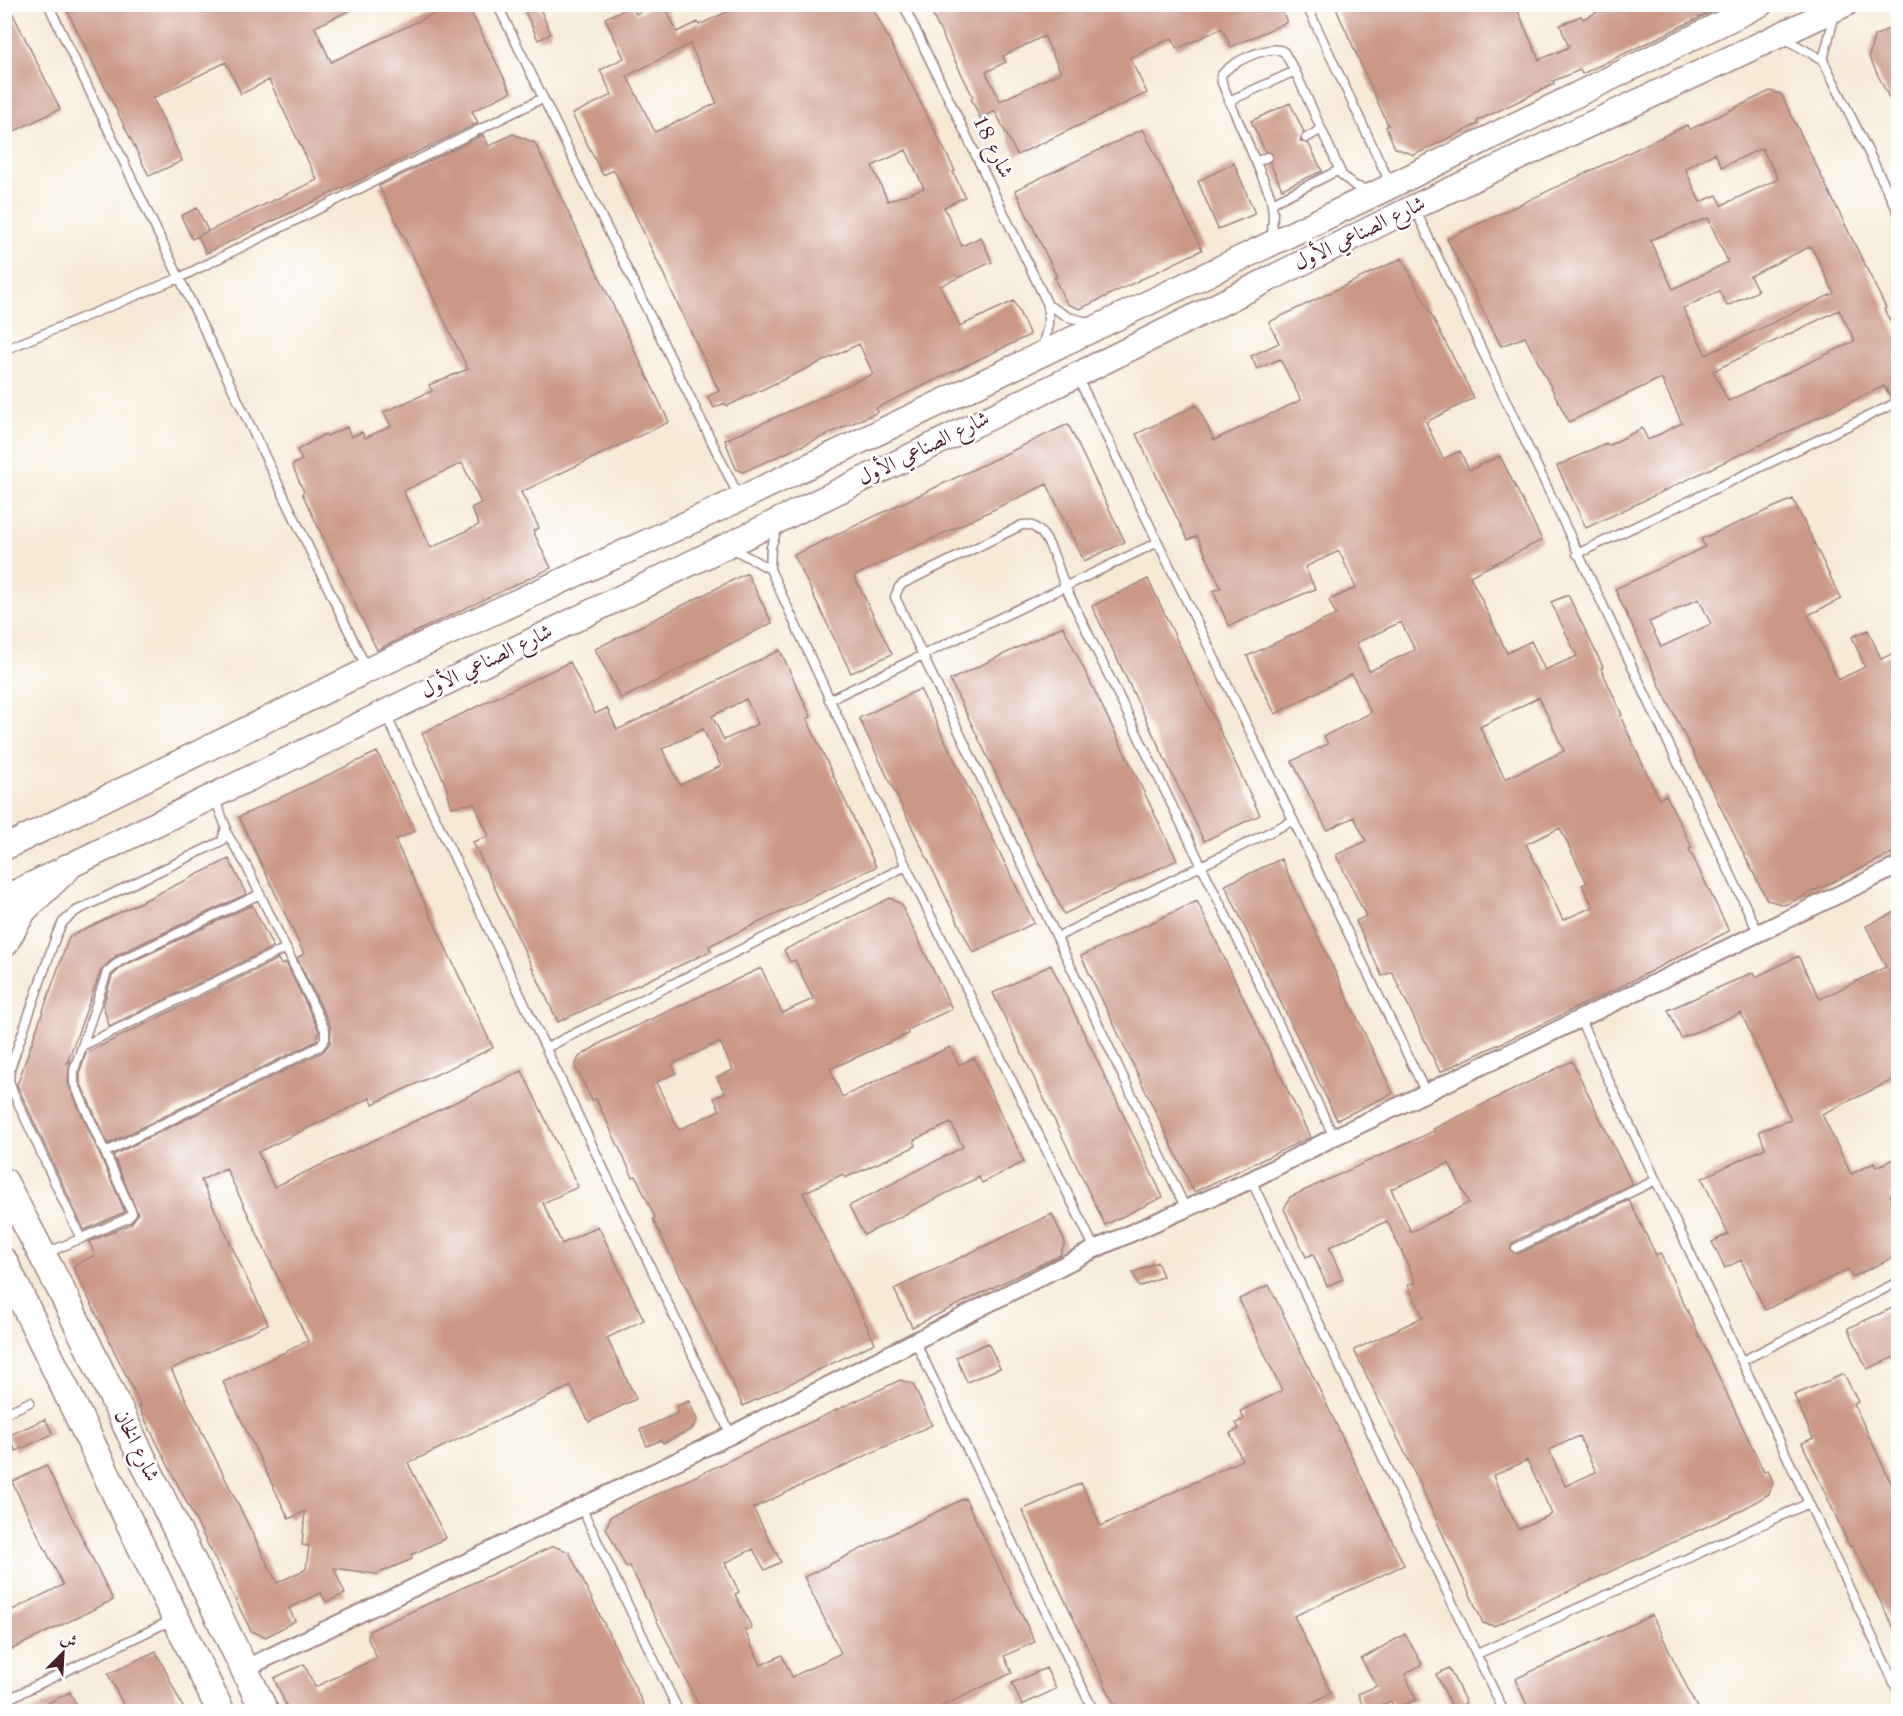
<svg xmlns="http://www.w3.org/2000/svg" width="1903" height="1716" font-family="'Old Standard TT',Amiri,serif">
  <rect width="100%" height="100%" fill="#fff"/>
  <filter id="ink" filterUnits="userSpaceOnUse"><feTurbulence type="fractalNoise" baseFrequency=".0167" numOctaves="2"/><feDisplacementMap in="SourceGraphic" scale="12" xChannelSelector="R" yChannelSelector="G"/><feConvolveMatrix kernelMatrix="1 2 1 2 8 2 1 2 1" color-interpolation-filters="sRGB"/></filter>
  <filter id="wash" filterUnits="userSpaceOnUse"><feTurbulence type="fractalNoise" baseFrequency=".008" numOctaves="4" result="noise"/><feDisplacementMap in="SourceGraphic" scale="24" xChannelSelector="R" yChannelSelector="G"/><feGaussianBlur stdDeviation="1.35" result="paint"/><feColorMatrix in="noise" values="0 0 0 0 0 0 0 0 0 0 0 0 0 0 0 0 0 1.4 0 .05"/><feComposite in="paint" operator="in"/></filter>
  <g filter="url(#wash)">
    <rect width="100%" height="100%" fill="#f6ead7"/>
    <g id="blocks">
      <path fill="#cb9887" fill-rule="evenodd" d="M4,4H8L60,109L4,136Z
        M64,4H363L315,27L331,62L455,4H467L511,92L472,111L478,123L206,253L198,236L317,180L269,80L241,94L226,62L153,98L182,161L149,176Z
        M522,4H538L551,34L538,40Z
        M656,4H664L677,32L698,22L699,25L744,4H871L955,171L953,172L965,197L944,207L962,246L981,237L992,262L940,286L960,326L1014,301L1030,335L876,408L878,412L743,472L736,469L725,440L873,374L859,344L727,406L725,403L714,408L708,396L719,391L614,170L603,175L572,114L612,95L600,70L624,58L605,18L632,6L636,14ZM690,44L717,103L655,132L627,76ZM906,150L924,188L888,201L872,166Z
        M927,4H1279L1287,22L1231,47L1222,28L1177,49L1172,38L1130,58L1147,93L1017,155L995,111L980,118L971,98L973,97ZM1044,36L1061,72L1000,101L986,72L1006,62L1003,56Z
        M1334,4H1515L1539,60L1569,47L1560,25L1581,16L1583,19L1614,4H1728L1582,74L1580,70L1553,81L1554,84L1477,121L1478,124L1414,155L1395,148L1386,127L1388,125Z
        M1899,24V118L1869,57L1874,36Z
        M1770,91L1781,94L1886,308L1884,309L1899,338V396L1891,398L1884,386L1586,528L1557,466L1606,443L1608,446L1642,428L1648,440L1682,423L1661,378L1569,422L1525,337L1501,346L1447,239L1687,125L1689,130ZM1762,148L1778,179L1722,205L1717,195L1700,202L1685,168L1715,153L1722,167ZM1708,218L1728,262L1673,289L1650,240ZM1811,246L1834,293L1706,355L1683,308L1719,291L1727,306L1758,291L1750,276ZM1839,310L1855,341L1728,401L1713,371Z
        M1290,103L1304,132L1300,141L1309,144L1322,171L1282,189L1270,163L1272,154L1265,151L1251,121Z
        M1143,129L1202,250L1080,309L1067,304L1054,278L1057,277L1015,190Z
        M513,134L535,143L669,422L521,492L539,528L533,531L551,568L377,650L302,493L304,492L292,465L302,460L297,450L325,434L327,436L347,427L351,437L362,432L365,438L391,426L384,412L432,391L429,385L468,369L379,186L483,135L489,146ZM462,463L481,503L471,508L479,525L431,548L403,491Z
        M1234,163L1255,214L1218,229L1198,181Z
        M197,208L208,231L192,239L181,216Z
        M1402,258L1474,398L1426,422L1443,459L1460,451L1469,470L1500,456L1542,540L1470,576L1507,653L1531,641L1545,670L1577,656L1551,602L1568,595L1603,667L1601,668L1622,715L1620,716L1659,799L1666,795L1692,848L1689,849L1729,931L1612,991L1440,1072L1392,972L1382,976L1356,921L1366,916L1336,855L1366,841L1354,817L1327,830L1292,761L1328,744L1324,736L1371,713L1352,674L1275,714L1247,656L1336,615L1329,600L1356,588L1339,551L1305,567L1315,589L1229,626L1213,591L1221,588L1197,536L1188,540L1136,434L1197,405L1214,440L1301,400L1280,359L1257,369L1251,356L1279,343L1269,322ZM1401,622L1415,650L1369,671L1356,643ZM1539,697L1564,751L1505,779L1480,727ZM1560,828L1587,883L1582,885L1593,907L1563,920L1526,844Z
        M1068,424L1125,542L1084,561L1047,484L854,576L892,654L851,673L794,555Z
        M1793,499L1841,599L1808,615L1838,680L1865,667L1852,637L1868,630L1881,659L1899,651V850L1785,905L1767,900L1661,688L1615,589L1705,547L1701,539ZM1699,599L1711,624L1661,647L1649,622Z
        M747,573L772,623L621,699L595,649Z
        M1148,579L1260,815L1204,841L1092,606Z
        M1063,626L1177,860L1064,914L950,680Z
        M780,650L811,717L807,719L876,867L709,946L711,951L558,1022L473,842L489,836L474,803L452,807L445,783L422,733L570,662L595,714L607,708L617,730ZM746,699L758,724L724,740L712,716ZM703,729L721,766L680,785L662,749Z
        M920,689L1034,923L973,953L859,718Z
        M377,752L415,831L395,840L493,1048L373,1104L370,1098L258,1152L274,1187L522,1071L578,1187L543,1203L562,1244L598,1226L644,1320L607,1338L636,1399L589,1422L571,1386L408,1463L446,1538L411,1555L412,1559L377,1574L334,1568L345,1594L326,1602L321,1593L289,1608L295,1621L266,1637L251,1631L139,1407L141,1406L73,1266L95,1255L89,1242L131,1224L138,1214L113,1155L323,1052L330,1043L331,1027L297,958L304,954L239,817ZM226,1168L308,1341L223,1382L289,1519L305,1511L302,1545L309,1546L306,1569L277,1583L171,1369L268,1324L201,1180Z
        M229,859L246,894L117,955L101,970L67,1063L70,1061L68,1083L125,1212L84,1230L17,1085L69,937Z
        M1281,859L1393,1093L1337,1120L1225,885Z
        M890,898L901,904L952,1009L907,1030L908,1034L830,1069L842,1097L950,1047L959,1065L974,1058L1024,1162L982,1183L979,1177L864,1235L849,1206L963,1147L951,1123L914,1140L916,1146L845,1178L843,1174L803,1193L875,1343L743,1406L653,1219L655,1218L636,1176L633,1177L596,1099L592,1100L575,1066L579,1057L604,1041L761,968L782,1013L813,999L795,960L790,962L784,950ZM720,1042L733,1070L717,1077L725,1093L714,1098L720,1110L679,1130L656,1082L676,1073L672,1064Z
        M1197,901L1310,1137L1194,1192L1081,956Z
        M252,905L273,947L109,1026L103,1005L112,976L123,966Z
        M1899,910V1077L1822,1114L1851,1174L1874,1163L1876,1167L1899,1157V1191L1890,1195L1899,1213V1255L1852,1277L1848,1269L1765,1310L1741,1260L1725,1268L1712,1242L1728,1234L1702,1178L1765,1148L1759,1131L1791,1120L1741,1013L1681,1038L1668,1010L1754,972L1756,977L1798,956L1820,999L1886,967L1866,926Z
        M278,959L281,965L286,963L319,1031L316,1041L108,1144L80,1082V1071L86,1053Z
        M1051,965L1163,1197L1105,1225L993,993Z
        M1572,1061L1632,1184L1513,1242L1510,1250L1519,1254L1629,1200L1656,1255L1660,1253L1764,1472L1768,1470L1773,1482L1769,1494L1738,1512L1494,1626L1483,1623L1415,1473L1354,1350L1423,1317L1408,1285L1416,1282L1387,1221L1329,1247L1343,1279L1327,1286L1313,1254L1306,1257L1284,1209L1290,1197L1434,1131L1433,1129ZM1449,1163L1469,1203L1411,1232L1391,1189ZM1579,1436L1596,1472L1565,1486L1549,1450ZM1527,1460L1552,1514L1518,1529L1493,1476Z
        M1052,1214L1065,1242L1060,1255L912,1327L894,1289Z
        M1157,1262L1163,1276L1139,1287L1133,1273Z
        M1269,1285L1404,1565L1294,1616L1331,1693L1294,1712H1118L1022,1510L1081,1483L1101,1526L1242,1460L1230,1433L1239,1429L1236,1423L1244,1419L1240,1411L1282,1391L1239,1299Z
        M1899,1305V1355L1867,1369L1848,1328Z
        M988,1343L1000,1368L967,1382L956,1357Z
        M1844,1374L1858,1402L1854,1404L1899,1500V1639L1853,1546L1850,1547L1802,1443L1813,1438L1794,1395Z
        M900,1380L913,1384L932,1425L753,1508L781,1562L765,1570L753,1549L725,1563L739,1592L735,1594L752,1628L745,1631L761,1665L782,1655L792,1677L841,1653L804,1577L965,1498L1035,1642L1004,1656L1012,1673L930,1712H702L630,1566L626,1567L606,1528L611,1516Z
        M689,1401L697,1420L692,1429L663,1443L661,1440L647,1446L640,1430L678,1413L677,1406Z
        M45,1419L53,1434L16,1451L8,1436Z
        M46,1465L113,1600L4,1653V1614L63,1585L12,1482Z
        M553,1546L569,1552L647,1712H289L274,1678L304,1664L315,1687L377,1658L368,1639L369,1631Z
        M1652,1615L1699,1712H1530L1515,1679Z
        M1405,1634L1422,1664L1405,1674L1416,1700L1394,1708L1391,1701L1365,1711L1358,1694L1377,1686L1361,1659Z
        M156,1651L185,1712H127L108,1674Z
        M1046,1668L1056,1689L1022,1705L1012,1683Z
        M1449,1668L1466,1703L1453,1709L1436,1674Z
        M70,1692L80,1712H30Z"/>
    </g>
  </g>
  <g filter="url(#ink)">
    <use href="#blocks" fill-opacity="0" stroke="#a08481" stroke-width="1.5"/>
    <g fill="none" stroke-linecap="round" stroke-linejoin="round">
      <defs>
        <path id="lane" d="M48,4L367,669
          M497,4L739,497
          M903,4L1048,305V325L1042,348
          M1306,4L1390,183
          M1783,38L1823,60L1898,212
          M1823,60L1835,14
          M1229,101L1295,71
          M1306,138L1320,130
          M1256,162L1267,157
          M1272,203L1339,170
          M1415,209L1758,932
          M1272,239L1273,212L1270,195L1222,83L1221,76C1228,63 1271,43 1284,52L1295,71L1342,175L1355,186L1371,191
          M1048,305L1068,317L1092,323
          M4,350L179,278L543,98
          M1078,378L1426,1093
          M778,527L771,547L770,569L906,866L1095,1249
          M733,549L770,569
          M1577,554L1898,402
          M829,700L1158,542
          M386,715L731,1435
          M1057,937L1292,821
          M1580,1020L1898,1691
          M82,1046L286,948
          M546,1048L906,866
          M106,1152L320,1046L325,1039V1030L246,865L226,832
          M1251,1180L1504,1712
          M1186,1209L895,597L899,587L904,583L1022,525C1048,521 1057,567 1065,586L1334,1137
          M81,1239L13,1092L9,1080L10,1069L56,936L63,922L76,911L222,841L226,827L215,799
          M1516,1248L1656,1180
          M47,1253L128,1218L132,1213L74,1083V1070L107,972L120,961L260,894
          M915,1341L1094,1712
          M1742,1361L1898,1282
          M4,1414L30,1402
          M581,1507L679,1712
          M1477,1654L1809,1503
          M4,1701L172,1620"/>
        <path id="street" d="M244,1669L731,1435L1095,1249L1251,1180L1334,1137L1898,866"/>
        <path id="secondary" d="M4,848L368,670L740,499L1391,186L1761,4
          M4,898L1077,375L1414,207L1846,4"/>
        <path id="primary" d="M4,944L23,910L67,868
          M4,1182L62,1292L265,1712
          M4,1262L221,1712"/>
      </defs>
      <use href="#lane" stroke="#a08481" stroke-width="11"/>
      <use href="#street" stroke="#a08481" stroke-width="20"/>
      <use href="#secondary" stroke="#a08481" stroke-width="27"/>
      <use href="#primary" stroke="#a08481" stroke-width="30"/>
      <use href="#lane" stroke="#fff" stroke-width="8"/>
      <use href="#street" stroke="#fff" stroke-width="16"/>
      <use href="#secondary" stroke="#fff" stroke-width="24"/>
      <use href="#primary" stroke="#fff" stroke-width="27"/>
    </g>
  </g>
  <g text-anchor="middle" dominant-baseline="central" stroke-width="5" stroke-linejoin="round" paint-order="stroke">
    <g font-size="21" fill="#4a1f2b" stroke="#fff">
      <text transform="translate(992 147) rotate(64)">شارع 18</text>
      <text transform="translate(1360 234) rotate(-26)">شارع الصناعي الأول</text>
      <text transform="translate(924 449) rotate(-26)">شارع الصناعي الأول</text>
      <text transform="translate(487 662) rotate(-26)">شارع الصناعي الأول</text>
      <text transform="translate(136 1446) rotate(64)">شارع الخان</text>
    </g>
  </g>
  <rect width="1903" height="1716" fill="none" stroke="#fff" stroke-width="24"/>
  <g transform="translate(63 1653) rotate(24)" stroke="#ffffff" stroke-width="4.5" paint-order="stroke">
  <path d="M0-4.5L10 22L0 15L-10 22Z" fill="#4a1f2b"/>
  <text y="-9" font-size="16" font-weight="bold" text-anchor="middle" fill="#4a1f2b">ش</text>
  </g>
</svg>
